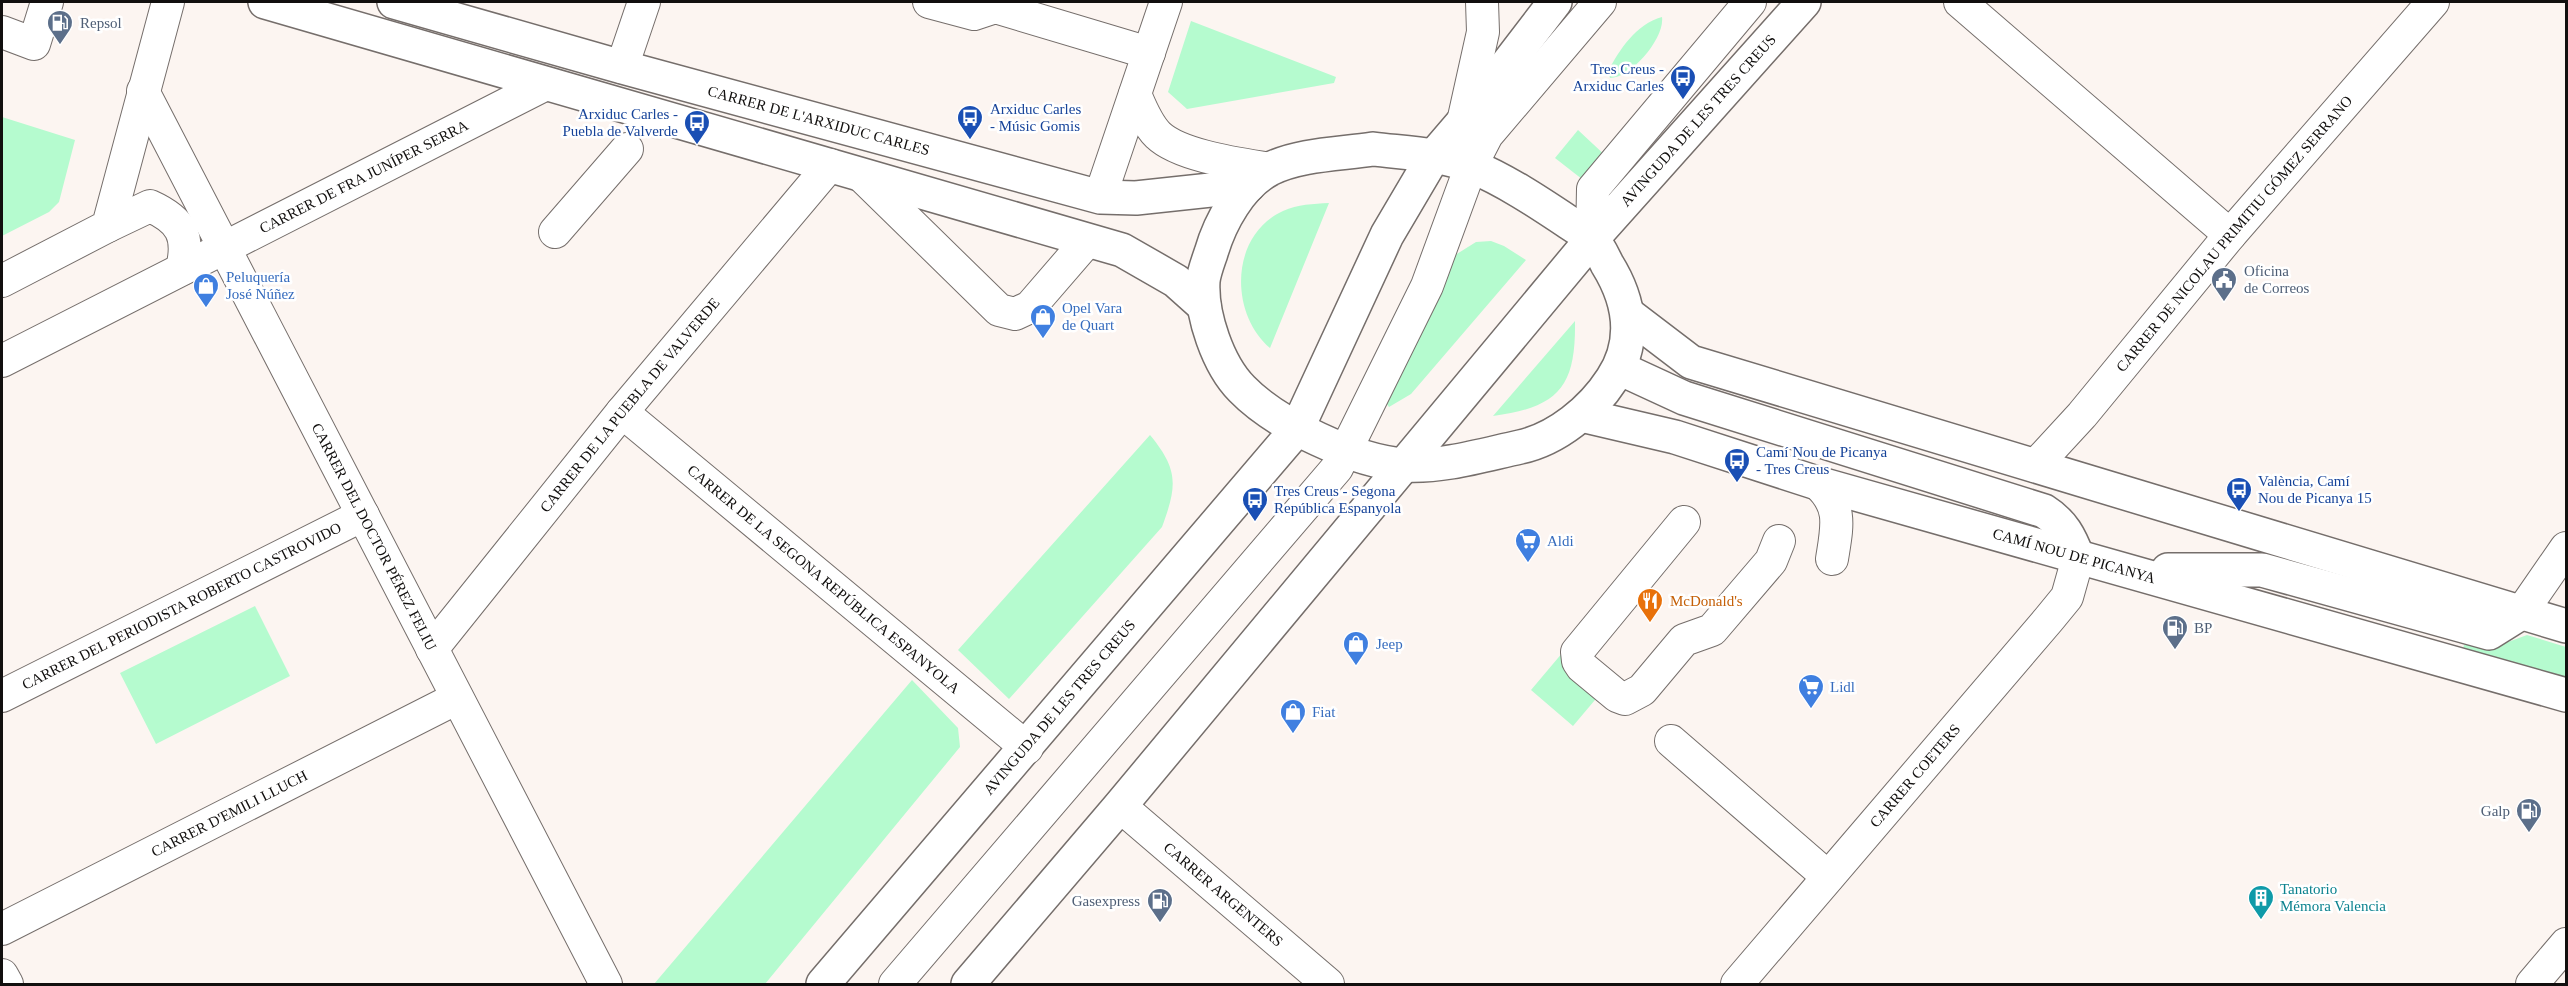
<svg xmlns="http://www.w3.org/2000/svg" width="2568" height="986" font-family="Georgia,serif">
  <rect width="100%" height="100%" fill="#fcf5f1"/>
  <path fill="#b5fbcf" d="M1662,17C1665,38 1631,78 1610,78L1608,72C1619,50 1636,24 1662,17Z
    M1191,21L1336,77L1334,83L1187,109L1168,92Z
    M2,117L75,140L59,202L49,212L2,236Z
    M1578,130L1608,158L1587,183L1555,158Z
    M1329,203L1270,348C1229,313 1230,235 1283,211C1298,204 1313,204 1329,203Z
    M1491,241L1504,246L1526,260L1411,394L1389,407L1386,403L1452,257L1476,242Z
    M1575,321C1576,387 1559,407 1493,416Z
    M1150,435C1179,470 1177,486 1162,527L1009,699L958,650Z
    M255,606L290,676L156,744L120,673Z
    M2527,635L2566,647V679L2463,649L2464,645H2500Z
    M1574,639L1600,694L1573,726L1531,690Z
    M912,680L958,728L960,747L765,984H654Z"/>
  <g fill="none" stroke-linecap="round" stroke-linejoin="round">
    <defs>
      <g id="minor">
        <path d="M929,2L974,14L995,7L1149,53"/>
        <path d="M1960,2L2230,235"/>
        <path d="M2,32L34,44L47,2"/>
        <path d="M622,67L644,2"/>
        <path id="s1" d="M143,91L606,984"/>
        <path d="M1135,94C1141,108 1147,124 1158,135C1180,156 1240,164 1270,169"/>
        <path d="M1463,122L1483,32L1482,2"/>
        <path d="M861,175L999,310L1015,314L1030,307L1087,241"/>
        <path d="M1100,197L1166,2"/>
        <path d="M108,226L150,206C181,220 190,235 182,269"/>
        <path d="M555,232L627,149"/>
        <path d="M1592,239L1593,189L1750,2"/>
        <path d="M2,281L108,226L168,2"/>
        <path id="s2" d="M2,361L546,84"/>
        <path id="s3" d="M622,412L1027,748"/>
        <path id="s4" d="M2035,466L2082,415L2230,235L2433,2"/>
        <path d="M1817,483C1843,506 1837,527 1832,559"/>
        <path d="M1684,522L1577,652L1578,661L1582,667L1617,696L1625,699L1642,690L1684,640L1712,630L1771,561L1779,541"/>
        <path d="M2521,613L2566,548"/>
        <path id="s5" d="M432,649L622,412L830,165"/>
        <path id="s6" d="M2,696L363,515"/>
        <path d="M1671,741L1828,877"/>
        <path id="s7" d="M1120,806L1328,984"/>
        <path id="s8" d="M2,929L457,698"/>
        <path d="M2,975L7,984"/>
        <path d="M895,984L1337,468L1427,286L1471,166L1487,135L1600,2"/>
        <path id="s9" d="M1737,984L2049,619L2067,597L2078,558"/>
        <path d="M2532,984L2566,944"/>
      </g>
      <g id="major">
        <path d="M265,2L1122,250L1176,281L1204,306"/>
        <path id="s10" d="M394,2L622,67L1100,197L1136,198L1248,186"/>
        <path d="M1373,149C1405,153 1441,154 1471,166C1505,180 1538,202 1568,222C1575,227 1585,232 1592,239C1598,245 1603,256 1607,264C1630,301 1637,341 1612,379C1592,410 1557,439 1520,447C1483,455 1444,467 1405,465C1356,462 1276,424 1242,389C1218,365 1201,315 1203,281C1204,272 1208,262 1211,253C1220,222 1240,185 1270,169C1300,154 1341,154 1373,149Z"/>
        <path d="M1628,314L1691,362L2566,626"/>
        <path d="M1619,368L1684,398L2044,511C2063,523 2070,537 2078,558"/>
        <path id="s11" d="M1581,415L1675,437L1817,483L2566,695"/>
        <path d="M2168,570H2262L2489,633L2521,613"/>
        <path id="s12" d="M823,984L1297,429L1387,235L1433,157L1463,122L1555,2"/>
        <path id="s13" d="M968,984L1120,806L1592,239L1804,2"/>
      </g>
    </defs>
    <use href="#minor" stroke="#756e6b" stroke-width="34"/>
    <use href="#major" stroke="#756e6b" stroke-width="36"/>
    <use href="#minor" stroke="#fff" stroke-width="32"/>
    <use href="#major" stroke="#fff" stroke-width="33"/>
  </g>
  <defs>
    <symbol id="fuel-pin" viewBox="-11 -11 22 30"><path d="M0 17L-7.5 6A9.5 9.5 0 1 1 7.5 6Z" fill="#5c6f8a" stroke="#fff"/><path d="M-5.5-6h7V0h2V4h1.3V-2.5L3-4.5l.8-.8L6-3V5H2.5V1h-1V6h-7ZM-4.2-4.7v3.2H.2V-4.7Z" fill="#fff"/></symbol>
    <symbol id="bus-pin" viewBox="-11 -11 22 30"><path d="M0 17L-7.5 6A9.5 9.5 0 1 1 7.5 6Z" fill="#1a4fb4" stroke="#fff"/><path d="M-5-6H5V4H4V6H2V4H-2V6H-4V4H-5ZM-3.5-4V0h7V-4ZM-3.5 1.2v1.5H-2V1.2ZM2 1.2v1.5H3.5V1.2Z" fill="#fff"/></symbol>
    <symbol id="civic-pin" viewBox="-11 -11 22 30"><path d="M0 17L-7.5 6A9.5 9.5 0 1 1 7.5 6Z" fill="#5c6f8a" stroke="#fff"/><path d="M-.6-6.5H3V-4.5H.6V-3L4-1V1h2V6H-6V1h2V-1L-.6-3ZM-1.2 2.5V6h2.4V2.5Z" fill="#fff"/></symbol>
    <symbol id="shop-pin" viewBox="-11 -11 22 30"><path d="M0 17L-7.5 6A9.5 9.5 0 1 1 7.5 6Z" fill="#3f7fe0" stroke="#fff"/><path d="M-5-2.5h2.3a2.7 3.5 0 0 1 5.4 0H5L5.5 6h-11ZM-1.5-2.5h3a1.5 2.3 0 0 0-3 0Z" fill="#fff"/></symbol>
    <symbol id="supermarket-pin" viewBox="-11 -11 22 30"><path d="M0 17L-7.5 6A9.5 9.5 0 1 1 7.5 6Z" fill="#3f7fe0" stroke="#fff"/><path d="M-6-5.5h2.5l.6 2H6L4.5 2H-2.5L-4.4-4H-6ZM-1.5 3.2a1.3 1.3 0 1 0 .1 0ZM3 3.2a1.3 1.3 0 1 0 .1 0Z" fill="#fff"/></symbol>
    <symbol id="restaurant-pin" viewBox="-11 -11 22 30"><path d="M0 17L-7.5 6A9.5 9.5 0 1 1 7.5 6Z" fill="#e8710a" stroke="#fff"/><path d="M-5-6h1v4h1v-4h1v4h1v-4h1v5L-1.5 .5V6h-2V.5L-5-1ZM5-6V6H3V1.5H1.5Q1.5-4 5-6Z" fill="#fff"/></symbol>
    <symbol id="building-pin" viewBox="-11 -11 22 30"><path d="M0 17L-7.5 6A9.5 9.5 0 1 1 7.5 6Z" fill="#0f9aa8" stroke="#fff"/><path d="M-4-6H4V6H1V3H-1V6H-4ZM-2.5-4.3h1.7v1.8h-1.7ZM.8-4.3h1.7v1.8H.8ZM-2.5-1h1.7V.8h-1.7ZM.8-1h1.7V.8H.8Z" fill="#fff"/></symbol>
  </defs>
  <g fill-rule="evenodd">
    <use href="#fuel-pin" x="45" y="8" width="30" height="40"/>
    <use href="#bus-pin" x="1668" y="63" width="30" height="40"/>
    <use href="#bus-pin" x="955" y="103" width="30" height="40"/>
    <use href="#bus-pin" x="682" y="108" width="30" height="40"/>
    <use href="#civic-pin" x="2209" y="265" width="30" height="40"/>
    <use href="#shop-pin" x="191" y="271" width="30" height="40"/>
    <use href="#shop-pin" x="1028" y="302" width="30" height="40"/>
    <use href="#bus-pin" x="1722" y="446" width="30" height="40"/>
    <use href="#bus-pin" x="2224" y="475" width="30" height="40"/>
    <use href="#bus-pin" x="1240" y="485" width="30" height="40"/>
    <use href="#supermarket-pin" x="1513" y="526" width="30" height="40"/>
    <use href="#restaurant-pin" x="1635" y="586" width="30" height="40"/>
    <use href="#fuel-pin" x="2160" y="613" width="30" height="40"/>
    <use href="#shop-pin" x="1341" y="629" width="30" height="40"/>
    <use href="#supermarket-pin" x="1796" y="672" width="30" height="40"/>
    <use href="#shop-pin" x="1278" y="697" width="30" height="40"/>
    <use href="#fuel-pin" x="2514" y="796" width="30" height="40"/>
    <use href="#building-pin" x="2246" y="883" width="30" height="40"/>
    <use href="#fuel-pin" x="1145" y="886" width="30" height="40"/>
  </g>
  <g text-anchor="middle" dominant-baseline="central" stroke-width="5" stroke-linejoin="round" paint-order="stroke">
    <g font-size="15" fill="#4e5e75" stroke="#fff" text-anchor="start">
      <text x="80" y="23">Repsol</text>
      <text x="2244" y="271">Oficina<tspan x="2244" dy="17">de Correos</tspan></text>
      <text x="2194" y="628">BP</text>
      <text x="2510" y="811" text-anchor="end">Galp</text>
      <text x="1140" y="901" text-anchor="end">Gasexpress</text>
    </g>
    <g font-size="15" fill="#164399" stroke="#fff" text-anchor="start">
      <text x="1664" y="69" text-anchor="end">Tres Creus -<tspan x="1664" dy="17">Arxiduc Carles</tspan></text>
      <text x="990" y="109">Arxiduc Carles<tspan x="990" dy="17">- Músic Gomis</tspan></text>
      <text x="678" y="114" text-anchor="end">Arxiduc Carles -<tspan x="678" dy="17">Puebla de Valverde</tspan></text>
      <text x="1756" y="452">Camí Nou de Picanya<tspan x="1756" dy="17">- Tres Creus</tspan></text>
      <text x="2258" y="481">València, Camí<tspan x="2258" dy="17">Nou de Picanya 15</tspan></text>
      <text x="1274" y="491">Tres Creus - Segona<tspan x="1274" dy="17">República Espanyola</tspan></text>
    </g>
    <g font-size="15" fill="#110f0e" stroke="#fff">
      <text stroke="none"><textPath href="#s10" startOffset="441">CARRER DE L'ARXIDUC CARLES</textPath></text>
      <text stroke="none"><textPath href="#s13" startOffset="1131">AVINGUDA DE LES TRES CREUS</textPath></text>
      <text stroke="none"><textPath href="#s2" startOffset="406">CARRER DE FRA JUNÍPER SERRA</textPath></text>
      <text stroke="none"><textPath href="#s4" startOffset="306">CARRER DE NICOLAU PRIMITIU GÓMEZ SERRANO</textPath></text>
      <text stroke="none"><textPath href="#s5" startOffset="314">CARRER DE LA PUEBLA DE VALVERDE</textPath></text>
      <text stroke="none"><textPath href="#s1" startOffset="502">CARRER DEL DOCTOR PÉREZ FELIU</textPath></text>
      <text stroke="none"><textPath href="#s11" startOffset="513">CAMÍ NOU DE PICANYA</textPath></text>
      <text stroke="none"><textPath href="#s3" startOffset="262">CARRER DE LA SEGONA REPÚBLICA ESPANYOLA</textPath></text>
      <text stroke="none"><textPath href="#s6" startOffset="201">CARRER DEL PERIODISTA ROBERTO CASTROVIDO</textPath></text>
      <text stroke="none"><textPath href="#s12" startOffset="364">AVINGUDA DE LES TRES CREUS</textPath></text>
      <text stroke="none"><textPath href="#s9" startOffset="274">CARRER COETERS</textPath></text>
      <text stroke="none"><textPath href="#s8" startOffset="255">CARRER D'EMILI LLUCH</textPath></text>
      <text stroke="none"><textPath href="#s7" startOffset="136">CARRER ARGENTERS</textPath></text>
    </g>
    <g font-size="15" fill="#366cbe" stroke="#fff" text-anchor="start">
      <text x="226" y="277">Peluquería<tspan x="226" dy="17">José Núñez</tspan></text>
      <text x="1062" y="308">Opel Vara<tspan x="1062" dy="17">de Quart</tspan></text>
      <text x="1547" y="541">Aldi</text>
      <text x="1376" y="644">Jeep</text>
      <text x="1830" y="687">Lidl</text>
      <text x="1312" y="712">Fiat</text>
    </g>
    <g font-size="15" fill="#c56008" stroke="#fff" text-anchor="start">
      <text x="1670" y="601">McDonald's</text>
    </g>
    <g font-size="15" fill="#0d838f" stroke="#fff" text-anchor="start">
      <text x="2280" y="889">Tanatorio<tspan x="2280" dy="17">Mémora Valencia</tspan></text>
    </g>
  </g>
  <rect width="2568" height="986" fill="none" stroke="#110f0e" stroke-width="6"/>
</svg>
